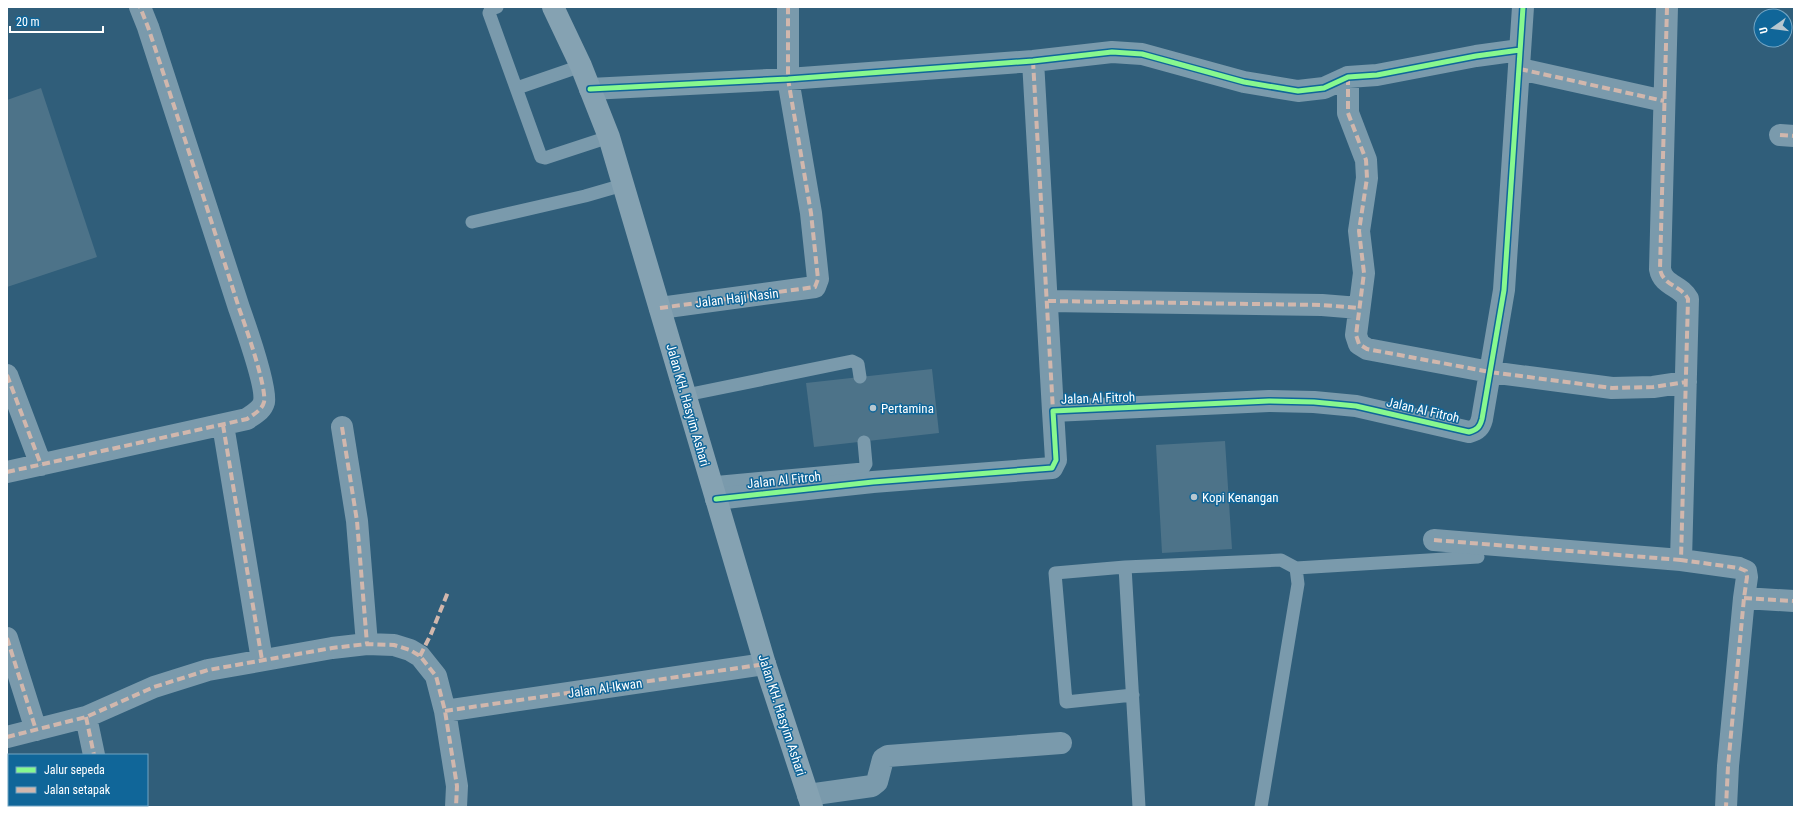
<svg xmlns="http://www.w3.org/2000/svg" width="1801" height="814" font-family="'Roboto Condensed',sans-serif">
  <rect width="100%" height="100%" fill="#305e7a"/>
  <path fill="#4d7389" d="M41,88L97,257L7,287V100Z
    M932,369L939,433L814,447L806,383Z
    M1225,441L1232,549L1162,553L1156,445Z"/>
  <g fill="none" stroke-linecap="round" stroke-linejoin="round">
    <path stroke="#7a9aac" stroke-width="13" d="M497,7L491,9L489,13L541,157L545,158L609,137
      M517,88L581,66
      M472,222L585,196L623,185
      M686,395L852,361L858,364L860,377
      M711,483L863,469L866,464L864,442
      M1125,567L1139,807
      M1296,568L1478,557
      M1133,695L1066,702L1055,573L1125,567L1281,560L1296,568L1298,584L1261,807"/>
    <path stroke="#7a9aac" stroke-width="22" d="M1667,7L1660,269C1663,286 1681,285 1688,299L1681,560L1739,568L1746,571L1747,577L1744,598L1728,766L1726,807
      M1033,61L1053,411
      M1520,69L1664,101
      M1348,77V113L1366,160L1367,178L1359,231L1364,273L1356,335L1359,344L1367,349L1490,372L1612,388L1653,387L1686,382
      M590,89L788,79L1033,61L1112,52L1142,54L1244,82L1298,91L1324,88L1348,77L1377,75L1476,56L1520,50
      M1780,135L1794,136
      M1048,301L1322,305L1359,308
      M660,308L815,287L818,279L811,213L788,79V7
      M7,375L41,465
      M223,425L262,660
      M342,427L357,521L367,644
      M7,472L247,419C254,414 262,410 264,402C267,387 245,325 239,308C209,214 179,120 148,27L140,7
      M716,499L873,482L1052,468L1056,460L1053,411L1269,401L1314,402L1356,406L1469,432C1477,430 1480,427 1482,419L1504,290L1523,7
      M1434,540L1681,560
      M1744,598L1794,601
      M7,638L36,730
      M445,711L765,664
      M86,717L94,755
      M7,737L86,717L154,687L208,670L332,648L367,644L394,645L410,650L420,656L436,676L445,711L457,786L456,807
      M808,795L872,786L877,782L883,759L888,756L1061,743
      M105,805L106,807"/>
    <path stroke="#85a2b2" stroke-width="22" d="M553,7L581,66L609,137L765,664L812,807"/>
    <path stroke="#d1b7ad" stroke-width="4" stroke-dasharray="8 4" stroke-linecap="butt" d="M1667,7L1660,269C1663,286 1681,285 1688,299L1681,560L1739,568L1746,571L1747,577L1744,598L1728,766L1726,807
      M1033,61L1053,411
      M1520,69L1664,101
      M1348,77V113L1366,160L1367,178L1359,231L1364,273L1356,335L1359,344L1367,349L1490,372L1612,388L1653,387L1686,382
      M1780,135L1794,136
      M1048,301L1322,305L1359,308
      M660,308L815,287L818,279L811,213L788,79V7
      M7,375L41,465
      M223,425L262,660
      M342,427L357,521L367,644
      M7,472L247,419C254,414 262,410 264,402C267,387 245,325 239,308C209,214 179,120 148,27L140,7
      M1434,540L1681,560
      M1744,598L1794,601
      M7,638L36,730
      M420,656L431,634L448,592
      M445,711L765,664
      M86,717L94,755
      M7,737L86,717L154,687L208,670L332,648L367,644L394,645L410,650L420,656L436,676L445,711L457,786L456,807
      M105,805L106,807"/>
    <defs>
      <path id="cycleway" d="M590,89L788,79L1033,61L1112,52L1142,54L1244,82L1298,91L1324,88L1348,77L1377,75L1476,56L1520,50
        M716,499L873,482L1052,468L1056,460L1053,411L1269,401L1314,402L1356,406L1469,432C1477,430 1480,427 1482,419L1504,290L1523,7"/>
    </defs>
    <use href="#cycleway" stroke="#106699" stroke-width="8"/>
    <use href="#cycleway" stroke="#87f88f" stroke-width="5"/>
  </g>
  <g fill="#b7c7d0" stroke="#106699" stroke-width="1.5">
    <circle cx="873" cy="408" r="4"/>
    <circle cx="1194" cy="497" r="4"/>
  </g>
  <g text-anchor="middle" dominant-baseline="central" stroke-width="3" stroke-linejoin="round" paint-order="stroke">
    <g font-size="13" fill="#fff" stroke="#106699">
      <text transform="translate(737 298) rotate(-7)">Jalan Haji Nasin</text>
      <text transform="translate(1098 398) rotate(-2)">Jalan Al Fitroh</text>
      <text transform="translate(688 405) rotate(74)">Jalan KH. Hasyim Ashari</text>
      <text transform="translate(1423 410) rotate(13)">Jalan Al Fitroh</text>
      <text transform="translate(784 480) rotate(-6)">Jalan Al Fitroh</text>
      <text transform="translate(605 688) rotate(-8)">Jalan Al-Ikwan</text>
      <text transform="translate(782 715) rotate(72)">Jalan KH. Hasyim Ashari</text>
    </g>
    <g font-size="13" fill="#fff" stroke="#106699" text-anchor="start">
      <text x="881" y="408">Pertamina</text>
      <text x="1202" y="497">Kopi Kenangan</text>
    </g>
  </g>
  <rect width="1801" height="814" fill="none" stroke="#ffffff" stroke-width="16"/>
  <rect x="8" y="754" width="140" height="52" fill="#106699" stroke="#70a3c2"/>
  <rect x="16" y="767" width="20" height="6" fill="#87f88f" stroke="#70a3c2"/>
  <text x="44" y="774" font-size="12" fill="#ffffff">Jalur sepeda</text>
  <rect x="16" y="787" width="20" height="6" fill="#d1b7ad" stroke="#70a3c2"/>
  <text x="44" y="794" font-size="12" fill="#ffffff">Jalan setapak</text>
  <g transform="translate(1773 28) rotate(256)"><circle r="19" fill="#106699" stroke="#70a3c2"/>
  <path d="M0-3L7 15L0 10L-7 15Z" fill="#b7c7d0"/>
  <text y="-6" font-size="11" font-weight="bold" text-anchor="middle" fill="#ffffff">U</text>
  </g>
  <path d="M10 26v6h93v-6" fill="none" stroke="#ffffff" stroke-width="2"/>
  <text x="16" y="26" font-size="12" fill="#ffffff" stroke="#106699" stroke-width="3" paint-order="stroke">20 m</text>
</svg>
